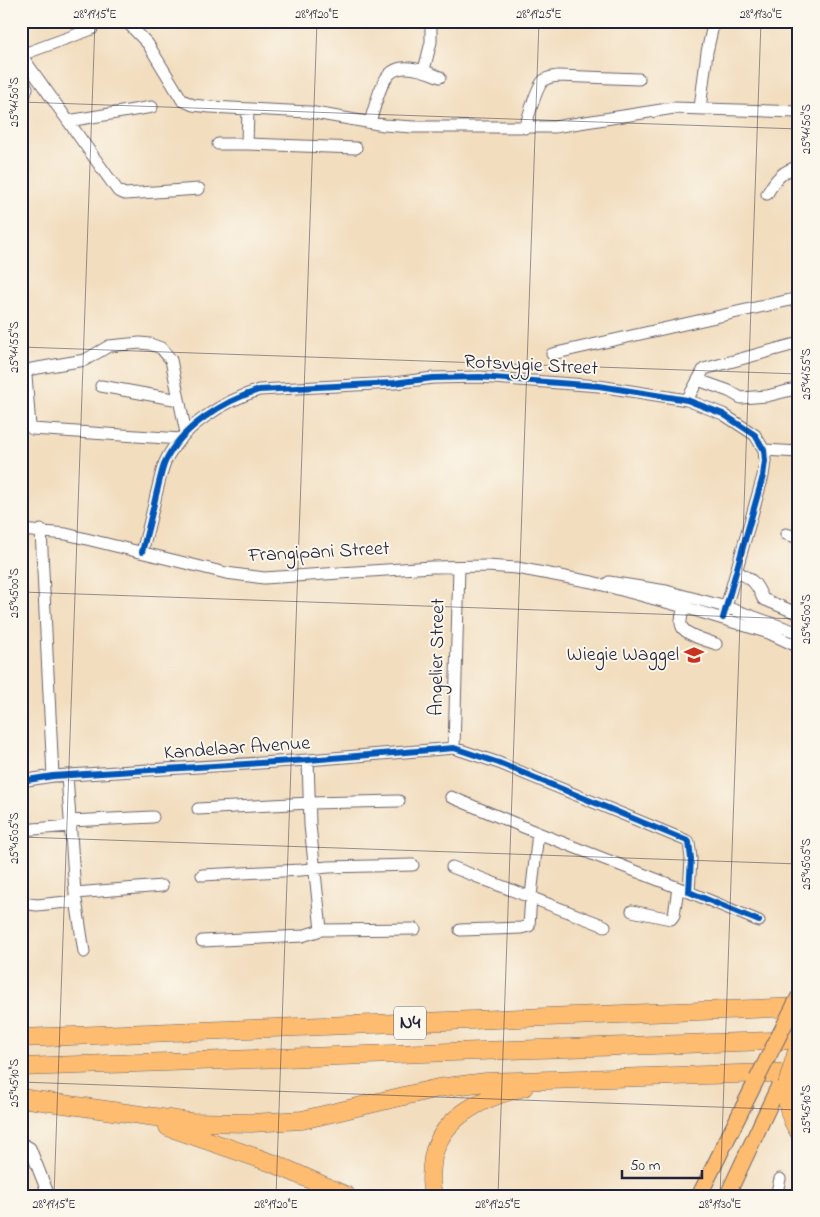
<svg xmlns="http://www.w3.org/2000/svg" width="820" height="1217" font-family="'Indie Flower',sans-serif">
  <rect width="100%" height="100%" fill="#fbf7ec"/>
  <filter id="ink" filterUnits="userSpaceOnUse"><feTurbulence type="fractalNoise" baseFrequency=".02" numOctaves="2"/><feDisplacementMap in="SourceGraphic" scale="10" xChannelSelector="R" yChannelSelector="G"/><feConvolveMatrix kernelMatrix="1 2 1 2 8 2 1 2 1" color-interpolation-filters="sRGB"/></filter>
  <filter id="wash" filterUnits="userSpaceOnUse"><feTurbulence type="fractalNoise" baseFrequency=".0096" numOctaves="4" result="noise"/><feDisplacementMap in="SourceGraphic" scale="20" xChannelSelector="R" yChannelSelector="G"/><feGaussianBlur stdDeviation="1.12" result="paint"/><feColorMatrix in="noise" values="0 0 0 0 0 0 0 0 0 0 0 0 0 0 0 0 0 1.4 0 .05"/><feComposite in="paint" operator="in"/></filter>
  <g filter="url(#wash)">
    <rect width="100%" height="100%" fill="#f2ddbe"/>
  </g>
  <g filter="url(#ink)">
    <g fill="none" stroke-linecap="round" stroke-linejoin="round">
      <defs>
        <path id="minor" d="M126,21L148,44L182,100L193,105L210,107L309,112L384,125L413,127H554L674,108L799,112
          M21,55L118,191L125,194L199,189
          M21,55L92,29
          M424,70L431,42V21
          M21,77L27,88L24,97L21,99
          M700,108L707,52L714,21
          M248,110L247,144L356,148
          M68,121L152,107
          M370,122C384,76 386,54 440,77
          M525,128C528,118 536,88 543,81C547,77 553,77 558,76L639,79
          M218,144H247
          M767,194C775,180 782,170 799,167
          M552,354L799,298
          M698,380L729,391L741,398L767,396L799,388
          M101,386L179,400
          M687,400L704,369L799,343
          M181,439L32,429L30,427L26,375L28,371L32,369L85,360L109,346L140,343L150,344L161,348L171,360L186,433
          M764,450L799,452
          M21,530L66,534L226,573L264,578L432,567L487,566L517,568L592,582L684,607L769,633L799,647
          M41,530L53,776
          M786,534L799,538
          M142,552C147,533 152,514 156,495C159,484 161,472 165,462C181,427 224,401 259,390L394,383L433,378L480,377L599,386L662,396L687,400L723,414L755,435L764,450L765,461L763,476L723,618
          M736,571C753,580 756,582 763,599L799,614
          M609,582L666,591L726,607L799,633
          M684,607C683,612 679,622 682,627C686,635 708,641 716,644
          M454,748L459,567
          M308,760L310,825L321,930L415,929
          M67,775L75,893L84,952
          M21,781L53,776L308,760L454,748L499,763L685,840L689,842L691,859L689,892L759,921
          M451,797L538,833L689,892
          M198,809L310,803L399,801
          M70,821L153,817
          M21,830L71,826
          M452,867L605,926
          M202,875L301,870L328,867L413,865
          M75,893L162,886
          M21,903L37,905L76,901
          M632,911L671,919L674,915L678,888
          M460,930L521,928L529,926L531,896L538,833
          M202,941L302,936L321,930
          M21,1143L30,1148L49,1196
          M776,1196L780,1179"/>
        <path id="major" d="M699,1196L757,1079
          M727,1196L782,1079"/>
        <path id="highway" d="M21,1038L799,1007
          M21,1067L799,1040
          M787,1085C787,1103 788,1116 799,1132
          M21,1098L190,1122L251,1123L302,1120L438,1088L486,1082L799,1072
          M168,1127L275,1164L347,1196
          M434,1196C430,1186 431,1176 432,1165C436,1118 484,1097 524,1087"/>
      </defs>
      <use href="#minor" stroke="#6b6369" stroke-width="13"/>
      <use href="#major" stroke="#6b6369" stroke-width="17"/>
      <use href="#highway" stroke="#6b6369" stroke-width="19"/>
      <use href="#minor" stroke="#fff" stroke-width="11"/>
      <use href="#major" stroke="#fdbc70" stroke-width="15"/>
      <use href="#highway" stroke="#fdbc70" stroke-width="18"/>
      <defs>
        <path id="major-bridge" d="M757,1079L799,996"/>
        <path id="highway-bridge" d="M787,1085L797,1051"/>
      </defs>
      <use href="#major-bridge" stroke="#6b6369" stroke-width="17" stroke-linecap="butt"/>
      <use href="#highway-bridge" stroke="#6b6369" stroke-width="19" stroke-linecap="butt"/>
      <use href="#major-bridge" stroke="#fdbc70" stroke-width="15"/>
      <use href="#highway-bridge" stroke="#fdbc70" stroke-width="18"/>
      <defs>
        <path id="cycleway" d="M142,552C147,533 152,514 156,495C159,484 161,472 165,462C181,427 224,401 259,390L394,383L433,378L480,377L599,386L662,396L687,400L723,414L755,435L764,450L765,461L763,476L723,618
          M21,781L53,776L308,760L454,748L499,763L685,840L689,842L691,859L689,892L759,921"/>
      </defs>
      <use href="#cycleway" stroke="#fbf7ec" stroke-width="9"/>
      <use href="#cycleway" stroke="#0057b8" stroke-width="6"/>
    </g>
  </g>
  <path fill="none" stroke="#22223b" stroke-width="1" stroke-opacity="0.45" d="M21,102L799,129M21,347L799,374M21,592L799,619M21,837L799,864M21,1082L799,1110M54,1196L95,21M276,1196L317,21M498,1196L539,21M720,1196L761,21"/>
  <defs>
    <symbol id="school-bare" viewBox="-9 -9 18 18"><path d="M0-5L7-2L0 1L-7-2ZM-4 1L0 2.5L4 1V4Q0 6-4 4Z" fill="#c8321e" stroke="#fbf7ec" stroke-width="2.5" paint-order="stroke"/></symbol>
  </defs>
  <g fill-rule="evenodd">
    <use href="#school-bare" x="680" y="641" width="28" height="28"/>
  </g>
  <g text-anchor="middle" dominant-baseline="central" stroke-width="4" stroke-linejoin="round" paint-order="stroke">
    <rect fill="#fbf7ec" stroke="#636270" stroke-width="1" x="394" y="1006.5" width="32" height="33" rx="4"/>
    <g font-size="19" font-weight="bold" fill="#22223b">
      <text x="410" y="1023">N4</text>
    </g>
    <g font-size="20" fill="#22223b" stroke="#fbf7ec">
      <text transform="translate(531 366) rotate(3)">Rotsvygie Street</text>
      <text transform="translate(319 553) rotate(-3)">Frangipani Street</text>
      <text transform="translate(438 657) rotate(-89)">Angelier Street</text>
      <text transform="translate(237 749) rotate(-4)">Kandelaar Avenue</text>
    </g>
    <g font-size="20" fill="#22223b" stroke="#fbf7ec" text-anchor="end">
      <text x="679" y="655">Wiegie Waggel</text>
    </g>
  </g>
  <rect width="820" height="1217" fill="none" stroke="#fbf7ec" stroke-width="55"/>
  <path d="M622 1170v8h80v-8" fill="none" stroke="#22223b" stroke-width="2.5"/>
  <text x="630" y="1170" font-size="15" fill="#22223b" stroke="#fbf7ec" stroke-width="4" paint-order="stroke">50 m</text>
  <rect x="28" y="28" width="764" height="1162" fill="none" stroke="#22223b" stroke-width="2"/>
  <g font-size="12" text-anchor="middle" fill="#22223b">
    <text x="95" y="18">28°19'15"E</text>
    <text x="317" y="18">28°19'20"E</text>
    <text x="539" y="18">28°19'25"E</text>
    <text x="761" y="18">28°19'30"E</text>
    <text transform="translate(14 102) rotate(-90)" y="4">25°44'50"S</text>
    <text transform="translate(806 129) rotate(-90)" y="4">25°44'50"S</text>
    <text transform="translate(14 347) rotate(-90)" y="4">25°44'55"S</text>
    <text transform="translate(806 374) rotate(-90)" y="4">25°44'55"S</text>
    <text transform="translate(14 593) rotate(-90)" y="4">25°45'00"S</text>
    <text transform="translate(806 619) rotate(-90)" y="4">25°45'00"S</text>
    <text transform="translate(14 838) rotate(-90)" y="4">25°45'05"S</text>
    <text transform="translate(806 864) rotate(-90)" y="4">25°45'05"S</text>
    <text transform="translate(14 1083) rotate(-90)" y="4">25°45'10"S</text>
    <text transform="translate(806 1109) rotate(-90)" y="4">25°45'10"S</text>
    <text x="54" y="1208">28°19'15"E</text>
    <text x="276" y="1208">28°19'20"E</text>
    <text x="498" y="1208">28°19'25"E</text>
    <text x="720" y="1208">28°19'30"E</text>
  </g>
</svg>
